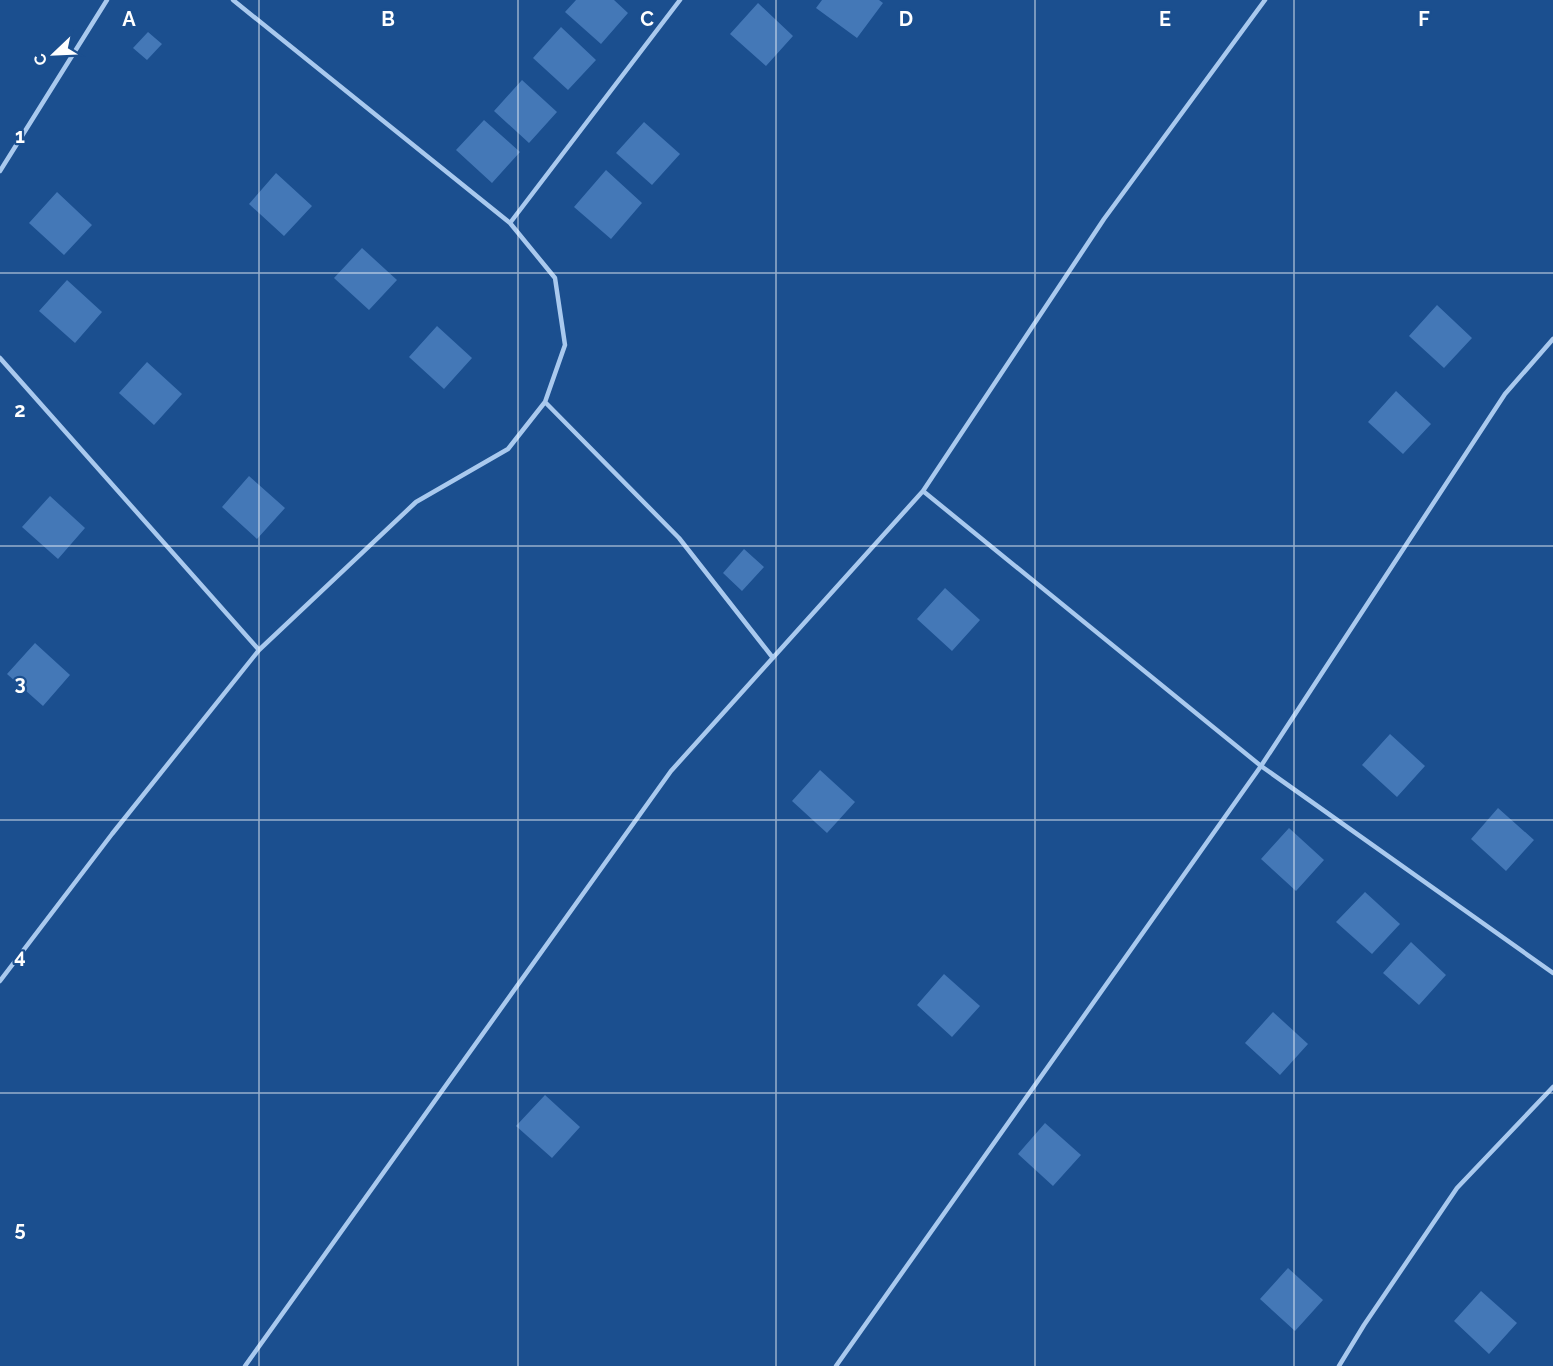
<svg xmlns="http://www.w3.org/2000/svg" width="1553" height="1366" font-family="Raleway,sans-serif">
  <rect width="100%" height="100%" fill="#1b4f8f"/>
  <path fill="#4478b7" d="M576,0H614L628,13L601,44L565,12Z
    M822,0H879L883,3L857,38L816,8Z
    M758,3L793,36L766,66L730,34Z
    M561,27L596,60L568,90L533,58Z
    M148,32L162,44L147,60L133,48Z
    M522,80L557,112L529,143L494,111Z
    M484,120L520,152L492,183L456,150Z
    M644,122L680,154L652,185L616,153Z
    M606,170L642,203L611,239L574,207Z
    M276,173L312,206L284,236L249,204Z
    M57,192L92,225L64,255L29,223Z
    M362,248L397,280L369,310L334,278Z
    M67,280L102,312L75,343L39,311Z
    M1437,305L1472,338L1444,368L1409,336Z
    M437,326L472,358L444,389L409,357Z
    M147,362L182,394L154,425L119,393Z
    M1396,391L1431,424L1403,454L1368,422Z
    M249,476L285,508L257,539L222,507Z
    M50,496L85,528L58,559L22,527Z
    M744,549L764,567L742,591L723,573Z
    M945,588L980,620L952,651L917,619Z
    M35,643L70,675L43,706L7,674Z
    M1390,734L1425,766L1397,797L1362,765Z
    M820,770L855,802L827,833L792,801Z
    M1498,808L1534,840L1506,871L1471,839Z
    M1289,828L1324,860L1296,891L1261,859Z
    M1365,892L1400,924L1372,954L1336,922Z
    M1411,942L1446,975L1419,1005L1383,973Z
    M944,974L980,1006L952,1037L917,1005Z
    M1273,1012L1308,1044L1280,1075L1245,1043Z
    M545,1095L580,1127L552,1158L516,1126Z
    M1045,1123L1081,1155L1053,1186L1018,1154Z
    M1288,1268L1323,1300L1295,1331L1260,1299Z
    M1481,1291L1517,1323L1489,1354L1454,1321Z"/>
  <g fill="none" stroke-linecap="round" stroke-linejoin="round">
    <path stroke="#a9c9ee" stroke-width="4.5" d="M233,0L510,223L555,278L565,345L545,402L679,538L773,658
      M0,171L107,0
      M510,223L680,0
      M0,358L259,650
      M923,491L1261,766L1553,973
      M0,981L112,834L259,650L416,502L508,449L545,402
      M245,1366L671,771L923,491L1104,219L1265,0
      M836,1366L1261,766L1505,394L1553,339
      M1339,1366L1364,1325L1457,1188L1553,1087"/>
  </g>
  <path fill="none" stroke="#fff" stroke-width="1.5" stroke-opacity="0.55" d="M259,0V1366M518,0V1366M776,0V1366M1035,0V1366M1294,0V1366M0,273H1553M0,546H1553M0,820H1553M0,1093H1553"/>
  <g font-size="20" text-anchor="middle" font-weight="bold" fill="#fff" stroke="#1b4f8f" stroke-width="4.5" stroke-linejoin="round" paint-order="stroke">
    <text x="129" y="26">A</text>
    <text x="388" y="26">B</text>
    <text x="647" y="26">C</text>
    <text x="906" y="26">D</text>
    <text x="1165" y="26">E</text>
    <text x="1424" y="26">F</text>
    <text x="20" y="143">1</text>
    <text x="20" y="417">2</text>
    <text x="20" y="690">3</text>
    <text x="20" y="963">4</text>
    <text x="20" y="1236">5</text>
  </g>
  <g transform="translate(54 54) rotate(247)" stroke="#1b4f8f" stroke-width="4.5" paint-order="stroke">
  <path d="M0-4.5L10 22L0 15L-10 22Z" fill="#ffffff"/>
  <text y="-9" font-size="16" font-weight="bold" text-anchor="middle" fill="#ffffff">С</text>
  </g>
</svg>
